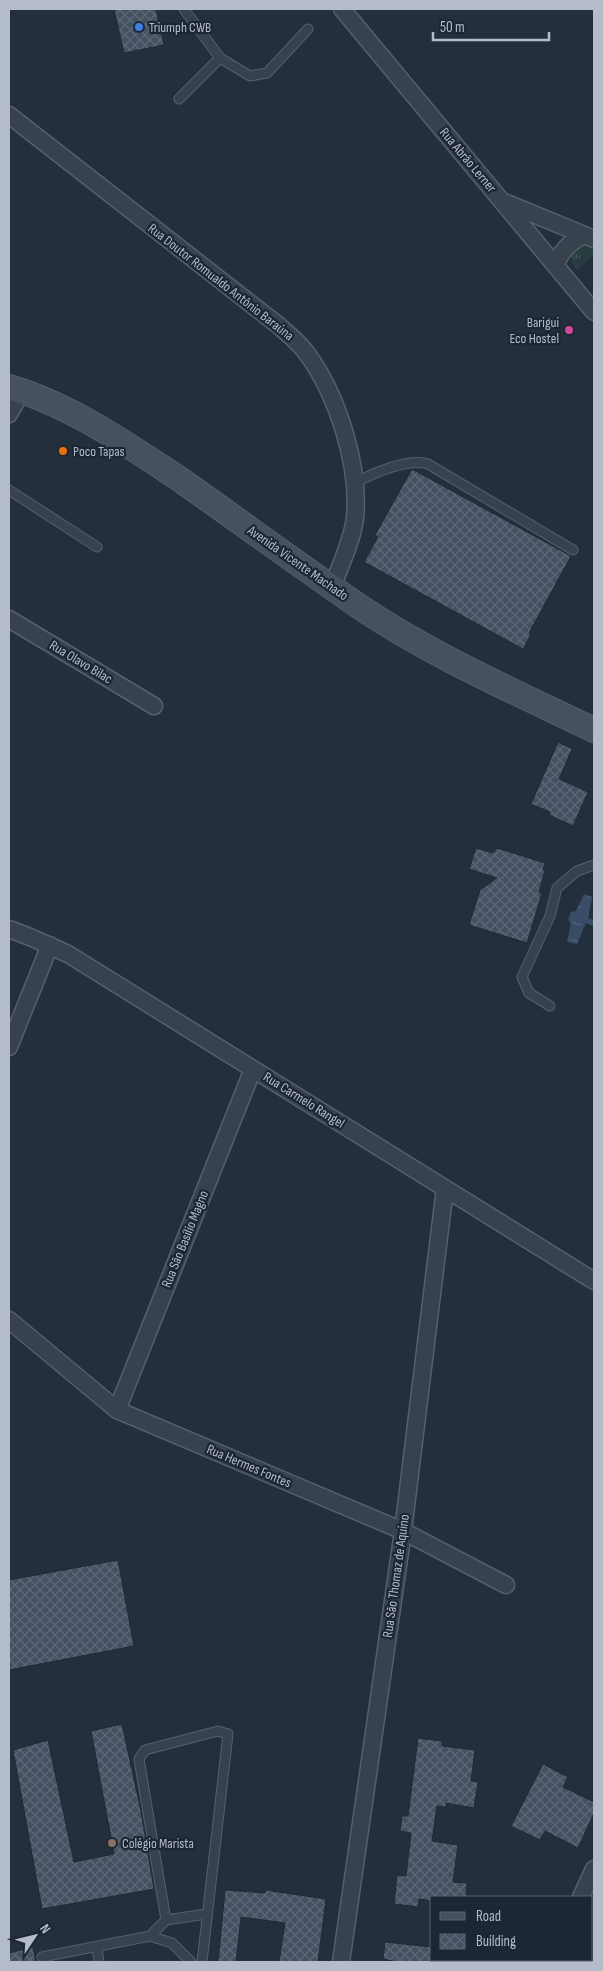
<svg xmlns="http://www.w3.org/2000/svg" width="603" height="1971" font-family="'Sofia Sans Condensed',sans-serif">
  <defs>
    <pattern id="grass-tufts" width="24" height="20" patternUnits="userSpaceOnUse" patternTransform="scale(1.25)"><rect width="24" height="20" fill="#263c3f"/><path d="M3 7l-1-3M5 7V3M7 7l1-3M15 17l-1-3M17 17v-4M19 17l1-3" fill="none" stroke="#435659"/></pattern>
    <pattern id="water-ripples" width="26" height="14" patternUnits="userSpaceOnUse" patternTransform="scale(1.25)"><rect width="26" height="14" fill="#394c67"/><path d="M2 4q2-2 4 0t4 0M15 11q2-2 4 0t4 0" fill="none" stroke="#53647b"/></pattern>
    <pattern id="building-cross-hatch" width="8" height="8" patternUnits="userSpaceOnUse" patternTransform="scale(1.25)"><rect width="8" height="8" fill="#455162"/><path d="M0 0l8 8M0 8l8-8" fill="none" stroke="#5d6877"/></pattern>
  </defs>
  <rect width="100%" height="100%" fill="#242f3e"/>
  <path fill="url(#grass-tufts)" d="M585,246L594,249V254L577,270C567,257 571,251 585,246Z"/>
  <path fill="url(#water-ripples)" d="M584,894L592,897L588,918L594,920V943V926L586,923L577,944L567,942L571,923L568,920L571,912L576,911Z"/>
  <path fill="url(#building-cross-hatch)" stroke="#1f2835" d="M114,9H156L164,45L124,53Z
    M412,469L571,556L529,633L531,634L523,649L364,562L378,537L375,535Z
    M558,742L572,749L559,779L588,792L573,826L549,815L550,812L531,804Z
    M476,848L493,853L497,848L545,863L543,869L545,870L539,892L542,893L527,943L469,925L480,890L497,878L469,869Z
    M118,1560L134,1646L9,1670V1580Z
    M122,1724L141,1811L154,1889L42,1909L13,1750L48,1740L74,1862L114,1854L91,1731Z
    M418,1738L442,1741V1746L475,1750L471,1781L478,1782L474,1808L446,1803V1807L437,1806L432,1841L458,1845L453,1882L467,1883L466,1897H432V1901L419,1899L418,1907L394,1904L397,1875L406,1876L411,1833L400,1831L402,1816H408Z
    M543,1764L568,1777L563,1787L594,1802V1813L578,1848L545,1831L540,1840L511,1826Z
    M225,1890L265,1893V1890L326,1899L318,1962H279L285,1923L241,1917L236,1962H218Z
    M385,1942L432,1947V1962H397L383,1959Z
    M33,1947L36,1962H9V1953Z"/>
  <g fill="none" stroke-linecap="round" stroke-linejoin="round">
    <defs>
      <path id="lane" d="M220,58L250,76L267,73L308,29
        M179,99L220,58L184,9
        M355,483C373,473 408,458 428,464L573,550
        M9,490L97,547
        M550,1006L529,993L522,977L550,916L557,888L577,871L594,865
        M166,1920L139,1759L145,1750L218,1731L228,1734L202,1962
        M150,1936L166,1920L206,1914
        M97,1947L99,1962
        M42,1957L150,1936L172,1943L191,1962"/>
      <path id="street" d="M342,9L594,312
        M9,115L278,325C288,334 300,343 308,355C338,397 360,466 355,518C352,542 340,565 332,588
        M504,202L594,239
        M555,265C562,250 570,242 584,235
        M9,414L22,391
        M9,619L154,706
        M9,929L30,937L68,954L594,1281
        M9,1047L50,945
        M9,1320L117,1410L403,1531L506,1585
        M117,1410L253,1069
        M581,1897L594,1869
        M341,1962L403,1531L445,1188
        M550,1962L551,1960"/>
      <path id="secondary" d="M9,387C70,405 125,443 178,478C239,521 299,565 360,607C433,656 515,692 594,730"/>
    </defs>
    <use href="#lane" stroke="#565f6c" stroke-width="11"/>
    <use href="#street" stroke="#565f6c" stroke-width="19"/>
    <use href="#secondary" stroke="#565f6c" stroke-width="26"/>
    <use href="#lane" stroke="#38414e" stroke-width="9"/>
    <use href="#street" stroke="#38414e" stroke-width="16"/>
    <use href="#secondary" stroke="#465061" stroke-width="24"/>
  </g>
  <circle fill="#3f7fe0" stroke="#1d2633" stroke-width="2" cx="139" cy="27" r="5"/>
  <circle fill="#d1479c" stroke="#1d2633" stroke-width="2" cx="569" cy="330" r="5"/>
  <circle fill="#e8710a" stroke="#1d2633" stroke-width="2" cx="63" cy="451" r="5"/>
  <circle fill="#8d6e63" stroke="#1d2633" stroke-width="2" cx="112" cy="1843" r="5"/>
  <g text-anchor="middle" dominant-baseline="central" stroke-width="4.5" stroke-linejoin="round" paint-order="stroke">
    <g font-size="14" fill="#b4bcc9" stroke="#1d2633" text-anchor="start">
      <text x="149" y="27">Triumph CWB</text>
      <text x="559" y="322" text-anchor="end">Barigui<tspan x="559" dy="16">Eco Hostel</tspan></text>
      <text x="73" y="451">Poco Tapas</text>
      <text x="122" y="1843">Colégio Marista</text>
    </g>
    <g font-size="14" fill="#b4bcc9" stroke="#1d2633">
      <text transform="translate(468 160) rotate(50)">Rua Abrão Lerner</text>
      <text transform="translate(221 282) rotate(38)">Rua Doutor Romualdo Antônio Baraúna</text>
      <text transform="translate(298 563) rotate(35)">Avenida Vicente Machado</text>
      <text transform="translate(81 662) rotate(31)">Rua Olavo Bilac</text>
      <text transform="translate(304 1100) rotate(32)">Rua Carmelo Rangel</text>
      <text transform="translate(185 1239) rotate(-68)">Rua São Basílio Magno</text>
      <text transform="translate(249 1466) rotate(23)">Rua Hermes Fontes</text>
      <text transform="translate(396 1576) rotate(-82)">Rua São Thomaz de Aquino</text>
    </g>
  </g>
  <rect width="603" height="1971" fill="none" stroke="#b4bcc9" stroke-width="20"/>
  <rect x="430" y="1896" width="162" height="65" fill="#1d2633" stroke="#59626f"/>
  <rect x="440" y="1912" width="25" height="8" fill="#465061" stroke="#59626f"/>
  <text x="476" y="1921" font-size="15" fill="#b4bcc9">Road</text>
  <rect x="440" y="1934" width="25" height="15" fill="url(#building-cross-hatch)" stroke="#59626f"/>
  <text x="476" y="1946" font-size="15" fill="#b4bcc9">Building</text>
  <g transform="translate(35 1936) rotate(55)" stroke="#1d2633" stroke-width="4" paint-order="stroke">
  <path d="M0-4L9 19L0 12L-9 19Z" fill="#b4bcc9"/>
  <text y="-8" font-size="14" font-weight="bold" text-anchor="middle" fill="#b4bcc9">N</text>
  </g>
  <path d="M433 32v8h116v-8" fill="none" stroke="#b4bcc9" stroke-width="2.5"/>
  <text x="440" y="32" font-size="15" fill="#b4bcc9" stroke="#1d2633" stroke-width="4" paint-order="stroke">50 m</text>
</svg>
